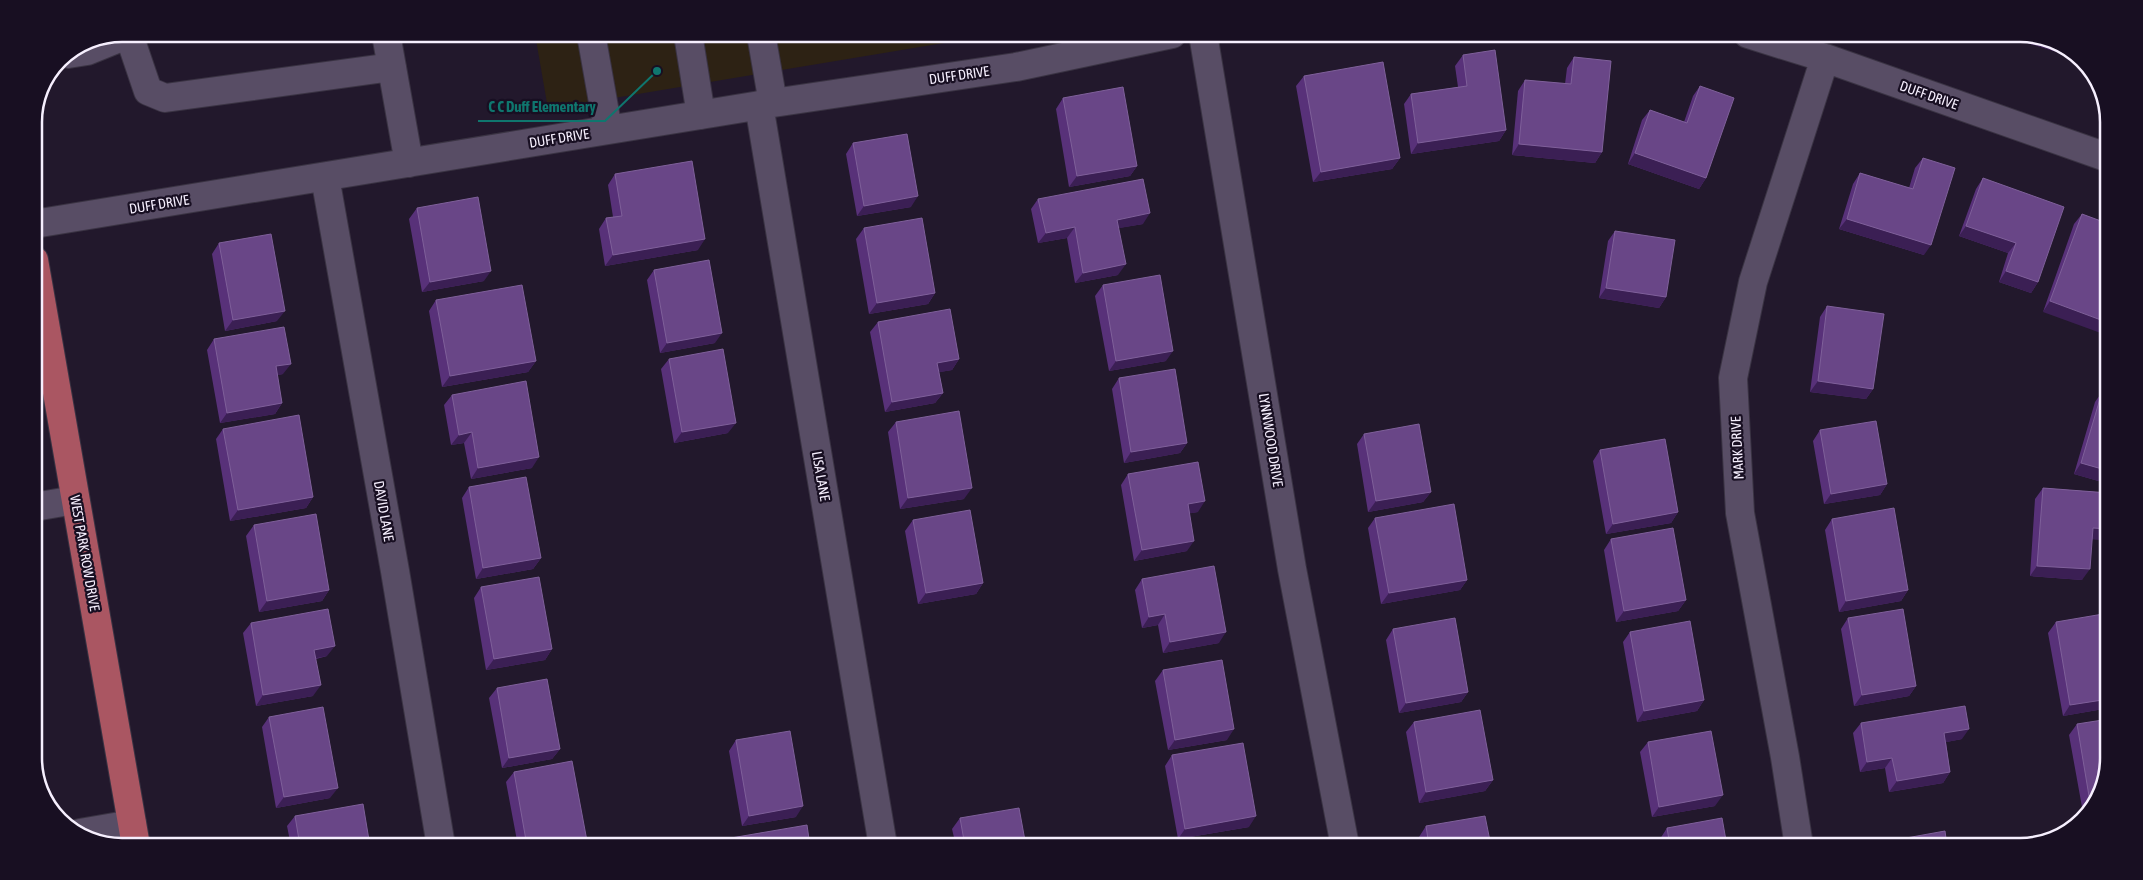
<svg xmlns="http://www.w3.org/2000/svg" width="2143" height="880" font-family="'Asap Condensed',sans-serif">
  <rect width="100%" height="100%" fill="#22182c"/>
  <path fill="#2d2214" d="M535,34H998L548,109Z"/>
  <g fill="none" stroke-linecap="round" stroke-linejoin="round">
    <defs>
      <path id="minor" d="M386,34L409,163
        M591,34L608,130
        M688,34L701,115
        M761,34L773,103
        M1203,34L1292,569L1345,846
        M1748,34L1825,58L2109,158
        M129,35L148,91L165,98L392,67
        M68,54L87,51L129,34
        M759,105L883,846
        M325,177L395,571L441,846
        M34,224L773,103L1016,67L1172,34
        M34,507L75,500
        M80,833L132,824
        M1799,846L1785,757L1740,513L1733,378L1753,282L1825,58"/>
      <path id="major" d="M34,260L136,846"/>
    </defs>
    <use href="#minor" stroke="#3a3343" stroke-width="30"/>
    <use href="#major" stroke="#3a3343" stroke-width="30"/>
    <use href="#minor" stroke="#584d65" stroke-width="28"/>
    <use href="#major" stroke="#aa5662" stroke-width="28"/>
  </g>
  <path fill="#583179" d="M2023,34L2054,40L2067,55L2021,41Z
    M1463,55L1506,130L1499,141L1411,154L1404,104L1411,94L1458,87L1455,66Z
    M1574,57L1602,152L1595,163L1512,155L1518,91L1525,80L1565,84L1567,68Z
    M1304,76L1400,158L1392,169L1313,182L1296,86Z
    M1700,86L1706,178L1699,189L1628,164L1642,120L1650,110L1684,122L1693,96Z
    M1063,98L1137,166L1130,176L1069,187L1056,109Z
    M853,143L911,207L857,216L846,154Z
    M1923,158L1924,255L1839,229L1853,184L1860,173L1909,188L1915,168Z
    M615,174L698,250L605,266L599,229L606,218L613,217L608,185Z
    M1983,178L2038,282L2031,293L1999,282L2008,253L1959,236L1976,189Z
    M1038,199L1143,224L1118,228V275L1075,283L1067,238L1038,243L1031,209Z
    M417,208L484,281L422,292L409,219Z
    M2082,214L2109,224L2043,312L2074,224Z
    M864,228L935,293L928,304L869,314L856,239Z
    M1615,231L1666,297L1659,308L1599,298L1608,241Z
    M219,243L277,321L225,331L212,254Z
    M654,270L715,343L660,353L647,280Z
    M1103,285L1166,361L1109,371L1095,296Z
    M436,300L536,361L528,372L442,387L429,311Z
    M1827,306L1873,389L1866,399L1810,392L1820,317Z
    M878,322L959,359L952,370L939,372L943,393L935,403L885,412L870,332Z
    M214,339L283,374L277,375L282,403L275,414L220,423L207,350Z
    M669,359L728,433L674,443L661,369Z
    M1119,378L1187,443L1180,453L1124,463L1112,389Z
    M2102,392L2109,484L2074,474L2095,402Z
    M452,395L532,468L471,479L464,443L451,445L444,405Z
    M896,422L964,499L900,509L888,432Z
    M223,429L313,497L306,508L230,521L216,439Z
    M1820,430L1887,484L1880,495L1824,504L1813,441Z
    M1364,434L1431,492L1423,502L1368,512L1357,444Z
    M1600,450L1678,512L1671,523L1606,534L1593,461Z
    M1128,474L1198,512L1190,513L1187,551L1134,561L1121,485Z
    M469,487L541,558L533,569L476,579L462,498Z
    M2043,488L2109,493V540L2092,539L2082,580L2030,576L2035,499Z
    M1375,518L1467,580L1460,590L1381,604L1368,528Z
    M1832,519L1908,590L1901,601L1839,612L1825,530Z
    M913,520L983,583L976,594L918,604L905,531Z
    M254,525L329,590L322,601L259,612L246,536Z
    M1611,539L1686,600L1678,611L1616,622L1604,550Z
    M1142,579L1219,643L1163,653L1158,625L1142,628L1135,590Z
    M481,587L552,649L545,660L486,670L474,598Z
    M1848,618L1916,686L1909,696L1854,706L1841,629Z
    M2056,622L2109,708L2063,716L2048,633Z
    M251,623L327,656L316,659L313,696L256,706L243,633Z
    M1393,629L1468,692L1461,702L1399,713L1386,640Z
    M1630,632L1704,700L1697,711L1637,722L1623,642Z
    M1163,670L1227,740L1168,750L1155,681Z
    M497,688L560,749L552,759L502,768L489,698Z
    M269,717L330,798L276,808L262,727Z
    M1414,722L1493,780L1485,791L1419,803L1406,732Z
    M1861,723L1962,739L1946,742L1950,772L1943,783L1889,792L1885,768L1860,772L1853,733Z
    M2077,724L2103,792L2091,805L2082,807L2069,735Z
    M736,740L796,817L742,826L729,751Z
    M1648,742L1715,806L1652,817L1640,752Z
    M1172,755L1249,827L1178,839L1165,766Z
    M514,772L584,846H518L506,782Z
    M295,816L370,846H291L287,826Z
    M960,818L1026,846H956L952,829Z
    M1426,826L1491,846H1420L1419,837Z
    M1667,828L1727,846H1661L1660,839Z
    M731,838L810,846H725Z"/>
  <path fill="#3b1f54" d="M2025,35L2054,40L2069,52L2067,55L2021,41Z
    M1506,130L1499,141L1411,154L1418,143Z
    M1519,144L1602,152L1595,163L1512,155Z
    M1635,153L1706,178L1699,189L1628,164Z
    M1400,158L1392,169L1313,182L1321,172Z
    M1137,166L1130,176L1069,187L1077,176Z
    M918,196L911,207L857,216L864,206Z
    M1150,213L1143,224L1109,230L1117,220Z
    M1847,219L1931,245L1924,255L1839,229Z
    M1966,226L2016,243L2008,253L1959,236Z
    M1075,227L1067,238L1038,243L1046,233Z
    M705,239L698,250L605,266L613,255Z
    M1126,264L1118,275L1075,283L1083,273Z
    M491,271L484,281L422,292L430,282Z
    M2006,271L2038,282L2031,293L1999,282Z
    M1606,288L1666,297L1659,308L1599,298Z
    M935,293L928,304L869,314L877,303Z
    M2050,301L2109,323V336L2043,312Z
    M285,311L277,321L225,331L233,320Z
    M722,333L715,343L660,353L667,343Z
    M1173,351L1166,361L1109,371L1116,361Z
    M959,359L952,370L930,374L937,363Z
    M536,361L528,372L442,387L450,376Z
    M291,364L283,374L268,377L276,366Z
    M1818,381L1873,389L1866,399L1810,392Z
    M943,393L935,403L885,412L892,402Z
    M282,403L275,414L220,423L227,413Z
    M736,423L728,433L674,443L682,432Z
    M472,432L464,443L451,445L459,435Z
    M1187,443L1180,453L1124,463L1131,452Z
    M539,457L532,468L471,479L478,468Z
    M2081,463L2109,471V484L2074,474Z
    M1887,484L1880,495L1824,504L1831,494Z
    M972,488L964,499L900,509L908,498Z
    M1431,492L1423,502L1368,512L1376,501Z
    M313,497L306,508L230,521L238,510Z
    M1205,501L1198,512L1181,515L1188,504Z
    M1678,512L1671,523L1606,534L1613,524Z
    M2093,528L2109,529V540L2085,539Z
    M1194,541L1187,551L1134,561L1142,550Z
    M541,558L533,569L476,579L483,568Z
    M2037,566L2090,569L2082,580L2030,576Z
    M1467,580L1460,590L1381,604L1389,593Z
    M983,583L976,594L918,604L926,593Z
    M329,590L322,601L259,612L267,601Z
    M1908,590L1901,601L1839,612L1846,601Z
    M1686,600L1678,611L1616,622L1624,611Z
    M1165,614L1158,625L1142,628L1149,617Z
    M1226,632L1219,643L1163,653L1170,642Z
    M335,646L327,656L307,660L314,650Z
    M552,649L545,660L486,670L494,659Z
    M321,685L313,696L256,706L263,695Z
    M1916,686L1909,696L1854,706L1862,695Z
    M1468,692L1461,702L1399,713L1406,703Z
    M2109,699V708L2063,716L2070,705Z
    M1704,700L1697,711L1637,722L1644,711Z
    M1234,729L1227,740L1168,750L1175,740Z
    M1969,729L1962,739L1937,744L1944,733Z
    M560,749L552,759L502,768L509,758Z
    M1892,758L1885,768L1860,772L1867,762Z
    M1950,772L1943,783L1889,792L1897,781Z
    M1493,780L1485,791L1419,803L1426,792Z
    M338,788L330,798L276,808L284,797Z
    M1723,795L1715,806L1652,817L1659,807Z
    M2100,795L2091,805L2082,807L2089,796Z
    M803,806L796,817L742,826L749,816Z
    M1256,816L1249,827L1178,839L1185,829Z
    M587,841L584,846H560Z"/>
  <path fill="#694687" stroke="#7f609a" d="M1495,50L1506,130L1418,143L1411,94L1467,86L1463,55Z
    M1574,57L1611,61L1602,152L1519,144L1525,80L1571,84Z
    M1383,62L1400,158L1321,172L1304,76Z
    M1700,86L1734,98L1706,178L1635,153L1650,110L1687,123Z
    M1123,87L1137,166L1077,176L1063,98Z
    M907,134L918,196L864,206L853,143Z
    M1923,158L1955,168L1931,245L1847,219L1860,173L1913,189Z
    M692,161L705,239L613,255L606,218L622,216L615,174Z
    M1983,178L2064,207L2038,282L2006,271L2016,243L1966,226Z
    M1143,179L1150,213L1117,220L1126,264L1083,273L1075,227L1046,233L1038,199Z
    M478,197L491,271L430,282L417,208Z
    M2082,214L2109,224V261L2105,273L2109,275V323L2050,301Z
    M922,218L935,293L877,303L864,228Z
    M1615,231L1675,240L1666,297L1606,288Z
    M271,234L285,311L233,320L219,243Z
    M709,260L722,333L667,343L654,270Z
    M1160,275L1173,351L1116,361L1103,285Z
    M522,285L536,361L450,376L436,300Z
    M1827,306L1884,314L1873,389L1818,381Z
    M950,309L959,359L937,363L943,393L892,402L878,322Z
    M284,327L291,364L276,366L282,403L227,413L214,339Z
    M723,349L736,423L682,432L669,359Z
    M1175,369L1187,443L1131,452L1119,378Z
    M526,381L539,457L478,468L472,432L459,435L452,395Z
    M2102,392L2109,394V471L2081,463Z
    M959,411L972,488L908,498L896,422Z
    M299,415L313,497L238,510L223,429Z
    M1876,421L1887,484L1831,494L1820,430Z
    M1419,424L1431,492L1376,501L1364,434Z
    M1665,439L1678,512L1613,524L1600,450Z
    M1198,462L1205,501L1188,504L1194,541L1142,550L1128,474Z
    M526,477L541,558L483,568L469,487Z
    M2043,488L2109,493V529L2093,528L2090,569L2037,566Z
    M1454,504L1467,580L1389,593L1375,518Z
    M1894,508L1908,590L1846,601L1832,519Z
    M970,510L983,583L926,593L913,520Z
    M316,514L329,590L267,601L254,525Z
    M1673,528L1686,600L1624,611L1611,539Z
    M1214,566L1226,632L1170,642L1165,614L1149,617L1142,579Z
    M539,577L552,649L494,659L481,587Z
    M328,609L335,646L314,650L321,685L263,695L251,623Z
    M1903,609L1916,686L1862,695L1848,618Z
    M2109,613V699L2070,705L2056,622Z
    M1455,618L1468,692L1406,703L1393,629Z
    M1690,621L1704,700L1644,711L1630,632Z
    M1222,660L1234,729L1175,740L1163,670Z
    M547,679L560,749L509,758L497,688Z
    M1965,706L1969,729L1944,733L1950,772L1897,781L1892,758L1867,762L1861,723Z
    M323,707L338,788L284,797L269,717Z
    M1480,710L1493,780L1426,792L1414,722Z
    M2109,719V758L2103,792L2100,795L2089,796L2077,724Z
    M790,731L803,806L749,816L736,740Z
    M1711,731L1723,795L1659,807L1648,742Z
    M1243,743L1256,816L1185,829L1172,755Z
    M572,761L587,841L560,846H527L514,772Z
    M363,804L370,846H300L295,816Z
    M1019,808L1026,846H965L960,818Z
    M1485,816L1491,846H1429L1426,826Z
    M1722,818L1727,846H1670L1667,828Z
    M807,825L810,846H733L731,838Z
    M1945,831L1947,846H1885L1884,842Z
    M1257,840L1258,846H1221Z"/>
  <g text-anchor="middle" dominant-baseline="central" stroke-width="4.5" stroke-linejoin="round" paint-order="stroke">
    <g font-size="14" fill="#f6effe" stroke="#180f22">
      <text transform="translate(959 75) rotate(-8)">DUFF DRIVE</text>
      <text transform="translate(1929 95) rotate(19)">DUFF DRIVE</text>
      <text transform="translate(559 138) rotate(-9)">DUFF DRIVE</text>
      <text transform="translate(159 204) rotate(-9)">DUFF DRIVE</text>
      <text transform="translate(1271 440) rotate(81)">LYNNWOOD DRIVE</text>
      <text transform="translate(1737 448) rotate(-93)">MARK DRIVE</text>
      <text transform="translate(821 476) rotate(80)">LISA LANE</text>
      <text transform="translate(384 511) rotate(80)">DAVID LANE</text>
      <text transform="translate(85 553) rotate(80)">WEST PARK ROW DRIVE</text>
    </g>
  </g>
  <path d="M0 0H2143V880H0ZM122 42H2020A80 80 0 0 1 2100 122V758A80 80 0 0 1 2020 838H122A80 80 0 0 1 42 758V122A80 80 0 0 1 122 42Z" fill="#180f22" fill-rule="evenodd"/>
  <path fill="none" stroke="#f6effe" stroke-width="2.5" d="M122 42H2020A80 80 0 0 1 2100 122V758A80 80 0 0 1 2020 838H122A80 80 0 0 1 42 758V122A80 80 0 0 1 122 42Z"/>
  <path fill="none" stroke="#0f766e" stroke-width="2" d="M657 71L605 121H478"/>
  <circle fill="#0f766e" stroke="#180f22" stroke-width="2" cx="657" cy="71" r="5"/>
  <g font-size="15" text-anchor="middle" font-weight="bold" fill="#0f766e" stroke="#180f22" stroke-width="4.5" stroke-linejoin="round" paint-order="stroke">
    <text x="542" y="112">C C Duff Elementary</text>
  </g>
</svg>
